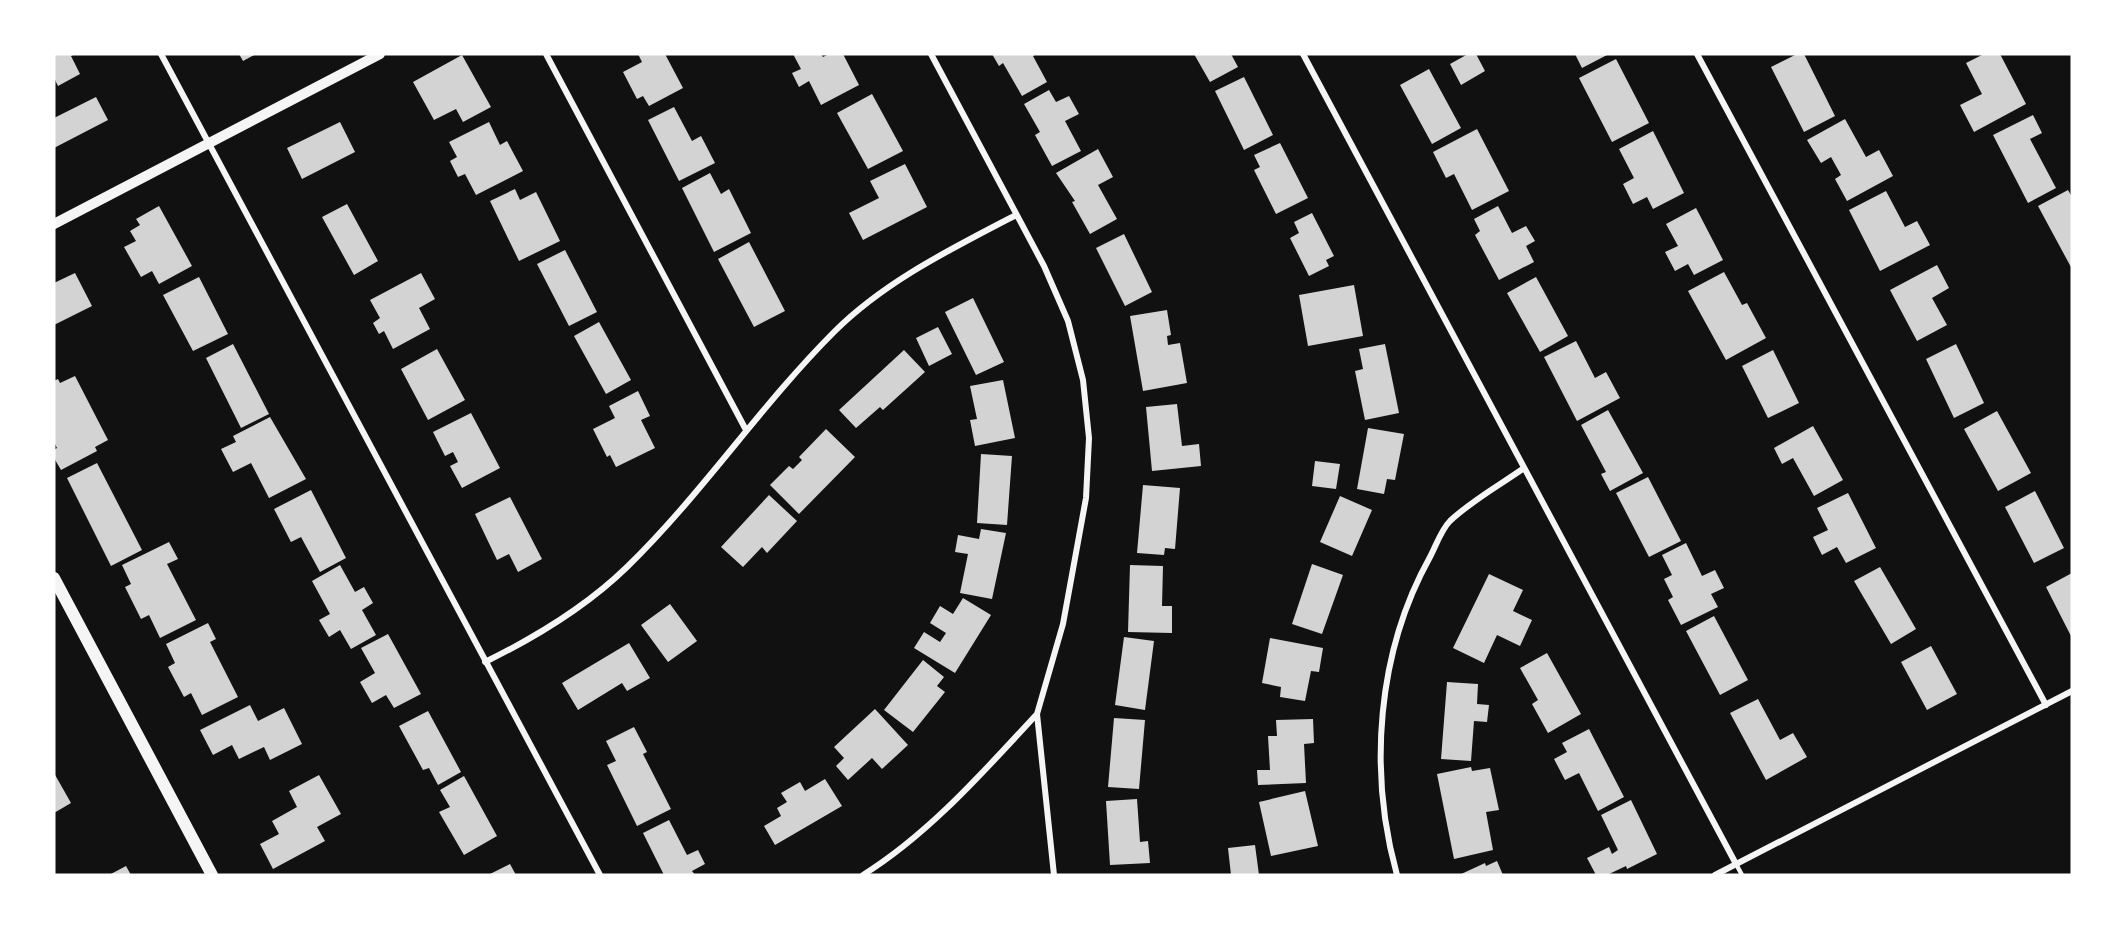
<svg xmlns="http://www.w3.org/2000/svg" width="2126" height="929" font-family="'DejaVu Sans',sans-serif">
  <rect width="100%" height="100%" fill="#111"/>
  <path fill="#d3d3d3" d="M54,54H75L71,56L80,74L58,86L54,78Z
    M239,54H256L243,61Z
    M638,54H665L683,88L649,106L643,96L637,99L623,72L642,62Z
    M793,54H821L823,57L829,54H843L859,85L821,105L809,81L799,87L792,73L801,69Z
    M992,54H1036L1033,56L1047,82L1022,96L1003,63L999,66Z
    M1194,54H1231L1238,67L1210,82Z
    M1468,54H1476L1485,71L1461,85L1450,64Z
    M1575,54H1609L1582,68Z
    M1797,54H1804L1835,116L1804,132L1771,67Z
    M1984,54H2000L2026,104L1974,132L1960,105L1982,94L1966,63Z
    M462,55L491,107L463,122L456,109L434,120L413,82Z
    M1616,59L1649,123L1612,142L1579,78Z
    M1429,69L1461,128L1432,144L1400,85Z
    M1244,77L1273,135L1244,150L1215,91Z
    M1049,90L1056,102L1069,96L1079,114L1065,121L1081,151L1052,166L1035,135L1040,132L1024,104Z
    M872,94L903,151L868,169L837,113Z
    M96,97L108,120L54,148V118Z
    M674,107L692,141L701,136L715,163L679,181L648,120Z
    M2033,115L2042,133L2030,139L2056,188L2028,203L1993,135Z
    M1845,119L1866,157L1879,150L1893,176L1847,201L1835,179L1841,175L1831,157L1821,163L1807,140Z
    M340,122L355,152L302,179L287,148Z
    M489,122L500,145L507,141L523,171L476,195L465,174L458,177L450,161L457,157L449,142Z
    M1477,129L1509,191L1472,210L1454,174L1446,178L1433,152Z
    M1653,131L1684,193L1653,209L1647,197L1633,204L1623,184L1634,178L1619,149Z
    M1280,143L1308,198L1276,214L1254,170L1260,167L1254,155Z
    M1098,149L1113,177L1098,185L1117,219L1090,234L1072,202L1075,201L1056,173Z
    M905,164L927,207L863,240L849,213L879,198L870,181Z
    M710,173L721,194L729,189L751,233L714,252L682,188Z
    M515,189L520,200L536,192L560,241L519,261L490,201Z
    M2068,190L2072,197V269L2038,206Z
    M1886,191L1905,227L1917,221L1930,245L1880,271L1849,210Z
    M347,204L378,261L354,275L322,217Z
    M159,206L192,266L159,284L152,271L141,277L124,247L136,241L130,231L140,225L136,219Z
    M1498,206L1512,233L1526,226L1535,241L1526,246L1534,262L1499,280L1475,235L1480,231L1474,219Z
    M1696,208L1723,260L1694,275L1688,264L1675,271L1665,252L1678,246L1666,224Z
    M1312,213L1334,256L1326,260L1329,266L1309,276L1290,238L1299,233L1294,222Z
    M1124,234L1152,292L1125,306L1096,248Z
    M749,242L785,311L754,327L718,259Z
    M565,250L597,312L569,326L537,264Z
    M1937,265L1949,288L1932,298L1947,325L1917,341L1890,290Z
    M1724,272L1742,305L1747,303L1766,338L1726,360L1688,291Z
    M75,273L92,306L54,325V283Z
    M421,273L435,299L419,308L430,329L393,349L384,331L379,334L373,323L380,318L370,300Z
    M199,277L228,334L193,351L163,295Z
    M1536,277L1568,336L1540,352L1507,293Z
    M1354,285L1363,336L1308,346L1299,295Z
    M973,298L1004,362L976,375L945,312Z
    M1167,310L1171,335L1167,336L1168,345L1180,343L1187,383L1143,391L1130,316Z
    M599,322L631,380L606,394L574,336Z
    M938,327L952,354L929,366L916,338Z
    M1576,341L1595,378L1606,372L1620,398L1577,421L1544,357Z
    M233,344L269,414L241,428L206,358Z
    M1385,344L1399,413L1365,420L1355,371L1363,369L1359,349Z
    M1956,344L1984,403L1954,418L1926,359Z
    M437,349L465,400L428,420L401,369Z
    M904,350L925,372L883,410L880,407L856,428L839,410Z
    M1773,350L1799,403L1768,418L1742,366Z
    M75,376L108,440L95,447L97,451L61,470L54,458V450L57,448L54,442V381L58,379L60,383Z
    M1003,380L1015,438L975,446L970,420L977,419L970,386Z
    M638,391L650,416L641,420L655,448L616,467L610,455L607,457L593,429L615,418L609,406Z
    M1177,404L1182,446L1199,444L1201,466L1152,471L1146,407Z
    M1608,410L1643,473L1610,491L1601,474L1606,472L1581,425Z
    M1997,411L2031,473L1998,491L1964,429Z
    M471,413L500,468L462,488L450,466L458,462L453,452L445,456L433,432Z
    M270,417L306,479L269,498L251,463L233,472L221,449L236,442L233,436Z
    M1813,426L1843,480L1814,496L1793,458L1782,464L1774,448Z
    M1368,428L1404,434L1395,480L1387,479L1384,494L1357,489Z
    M826,429L855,457L799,514L770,485L789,466L793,469L802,460L799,457Z
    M981,454L1012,456L1007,525L977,523Z
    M1315,461L1340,464L1336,489L1312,486Z
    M97,463L142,550L111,566L67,478Z
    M1648,477L1681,541L1649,557L1616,493Z
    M1143,485L1180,488L1175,549L1165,548L1164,555L1137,553Z
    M311,490L346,558L320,572L301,537L291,542L274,509Z
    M2035,491L2064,548L2034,563L2005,507Z
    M1848,493L1876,548L1846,563L1837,547L1822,555L1813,537L1828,530L1817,508Z
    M769,495L797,521L767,553L762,547L743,567L721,547Z
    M1340,496L1372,510L1352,556L1320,542Z
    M510,497L542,559L518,572L509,554L497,560L475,514Z
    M981,529L1006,533L992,599L960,593L968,554L955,552L958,535L979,539Z
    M169,542L178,559L167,564L196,620L160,638L149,615L141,619L125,587L131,584L122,565Z
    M1686,543L1702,576L1715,570L1724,588L1711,594L1718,607L1681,625L1668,600L1673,597L1664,579L1672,575L1662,555Z
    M1312,564L1343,575L1322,634L1292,624Z
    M340,565L355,592L364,587L373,603L362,610L376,635L351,649L340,630L329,637L319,620L330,614L312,581Z
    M1130,565L1163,566L1162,606H1172V633L1128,632Z
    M1880,567L1916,629L1891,644L1854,581Z
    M2072,573V638L2046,587Z
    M1489,574L1523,590L1513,611L1532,620L1520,646L1497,635L1484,663L1453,648Z
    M963,598L991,615L955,673L914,648L924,632L940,642L946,633L930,623L940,606L953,614Z
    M670,604L697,641L668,662L641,625Z
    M1714,616L1748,680L1720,695L1686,631Z
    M208,623L216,639L210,642L238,697L202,715L191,693L184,697L168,667L175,663L166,644Z
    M388,634L421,694L394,708L386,695L372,703L360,682L375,673L361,648Z
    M1124,637L1154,641L1145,710L1115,705Z
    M1270,638L1323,648L1319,672L1311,671L1305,701L1280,697L1281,687L1262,683Z
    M629,643L650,678L627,691L622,683L578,710L562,683Z
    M1931,646L1957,694L1927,710L1901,662Z
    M1547,653L1581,714L1548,733L1532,704L1538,700L1520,668Z
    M923,660L944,677L937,686L945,692L913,732L884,710Z
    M1447,682L1478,684L1477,704L1489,705L1487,722L1474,721L1471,761L1441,759Z
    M1758,699L1780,740L1793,733L1807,757L1766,780L1730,713Z
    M250,705L258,721L284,708L302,744L270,760L264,747L239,759L232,745L213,755L200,730Z
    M875,709L908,745L882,769L872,758L848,780L836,766L844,758L834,747Z
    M428,711L461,772L438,785L429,768L423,770L399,726Z
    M1114,718L1145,720L1139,789L1108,787Z
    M1313,719L1314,743L1304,744L1306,783L1258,785L1257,770H1270L1268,736H1277L1276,720Z
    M634,727L647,752L643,754L671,809L637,826L607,765L616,761L606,741Z
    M1589,729L1624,797L1598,811L1579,773L1565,780L1554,759L1567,752L1562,743Z
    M1471,767L1472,771L1490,768L1499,810L1486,812L1493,850L1454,859L1437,774Z
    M54,773L71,803L54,813Z
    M319,775L341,814L317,827L325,841L273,869L260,844L279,834L272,821L297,807L289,791Z
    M464,776L497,836L464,855L439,812L450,807L440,790Z
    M825,779L842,806L775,845L764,826L781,816L777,808L787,802L781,793L800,782L805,791Z
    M1305,791L1318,846L1271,856L1259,802Z
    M1137,799L1140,842L1148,841L1150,863L1110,865L1106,801Z
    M1631,800L1657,854L1627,869L1626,866L1607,875H1596L1587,858L1609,847L1612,854L1618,850L1601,815Z
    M669,820L687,855L698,850L705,864L692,871L695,875H664L643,833Z
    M1255,845L1259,875H1231L1228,848Z
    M1497,861L1503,875H1459L1485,863L1486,866Z
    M510,864L516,875H488Z
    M126,866L131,875H109Z"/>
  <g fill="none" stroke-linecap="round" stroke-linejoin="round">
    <path stroke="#f5f5f5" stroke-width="4.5" d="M1736,864L1742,875"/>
    <path stroke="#f5f5f5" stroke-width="6" d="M161,54L600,875
      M546,54L746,430
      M931,54L1044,266L1068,321L1083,380L1089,438L1086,498L1063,624L1037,714L1054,875
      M1303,54L1736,864
      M1697,54L2046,705
      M485,662C536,637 587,606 627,567C702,494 760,406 834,332C885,281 953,248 1016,215
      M863,875C930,833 984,771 1037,714
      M1397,875C1368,771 1377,652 1430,557C1436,546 1441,530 1450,521C1471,501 1500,485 1524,468
      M1715,875L2072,691"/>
    <path stroke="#f5f5f5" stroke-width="10" d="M54,224L380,54"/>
    <path stroke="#f5f5f5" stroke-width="12" d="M54,578L212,875"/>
  </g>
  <rect width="2126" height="929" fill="none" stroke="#ffffff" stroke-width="111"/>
</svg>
